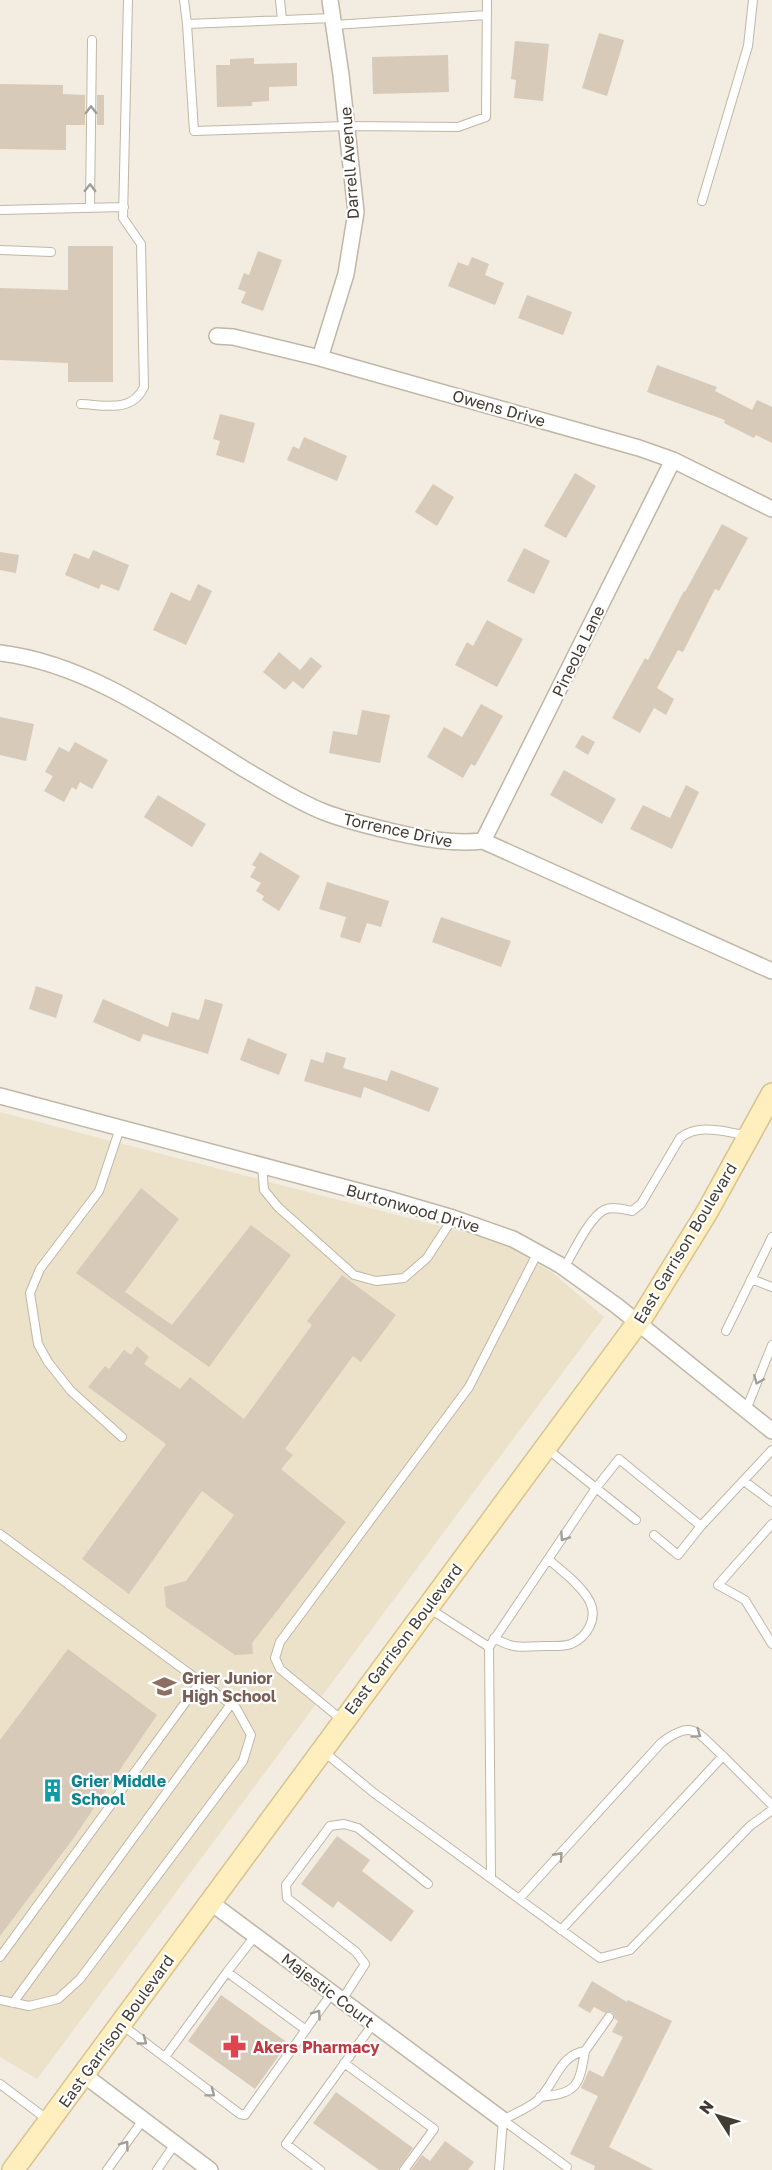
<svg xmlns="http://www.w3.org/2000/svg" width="772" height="2170" font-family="'Golos Text',sans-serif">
  <rect width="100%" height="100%" fill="#f2ece1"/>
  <path fill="#ece2ca" d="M0,1112L501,1242L553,1273L604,1317L37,2079L0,2057Z"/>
  <path fill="#d7cab9" d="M599,33L624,40L607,96L582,88Z
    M515,41L549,44L543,101L514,98L516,80L511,79Z
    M448,55L449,92L373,94L372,57Z
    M254,58V64L297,63V86L269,87V101L252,102V106L217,107L216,65H230V59Z
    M0,84L63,85V94L85,95V125H66V150L0,149Z
    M97,95H104V125H97Z
    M68,246H113V382H68V363L0,360V288L68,290Z
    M258,251L282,260L263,311L241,303L246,292L238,289L244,273L249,275Z
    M472,257L489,264L485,275L504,283L495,305L448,286L458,262L468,266Z
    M527,295L572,312L563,335L518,318Z
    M657,365L717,387L715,391L752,410L757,400L772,407V443L756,435L754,438L724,423L725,420L647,392Z
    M220,414L255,423L244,463L216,455L220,441L213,439Z
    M304,437L347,456L337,481L287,460L293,446L299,449Z
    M575,473L596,486L566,538L544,526Z
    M433,484L454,497L437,526L415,512Z
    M722,524L748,538L719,591L715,589L683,652L678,650L657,688L674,699L666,715L654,708L640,733L612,718L645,658L648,660L684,591L685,592Z
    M524,548L550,561L534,594L507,581Z
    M93,550L129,565L119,591L101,584L99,589L65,575L74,553L89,559Z
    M0,552L19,555L16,573L0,570Z
    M198,584L212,591L186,645L153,630L171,592L190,601Z
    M487,620L523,639L497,687L455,665L467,642L473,646Z
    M279,652L300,670L311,657L322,666L303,689L293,681L285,690L263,672Z
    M481,704L503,716L475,766L471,764L463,778L427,757L444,727L462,737Z
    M362,710L390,715L380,763L329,753L333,731L357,735Z
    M0,717L34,724L26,761L0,755Z
    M582,735L595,742L588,755L575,747Z
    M75,742L108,760L92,789L80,782L76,790L72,787L64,802L44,791L53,776L45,772L59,747L69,752Z
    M564,770L616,799L602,824L550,795Z
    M686,785L699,792L672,849L630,829L643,805L670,818Z
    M158,795L206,824L192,847L144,817Z
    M260,852L300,876L279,911L262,900L264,896L256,891L261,883L250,877L256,867L252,865Z
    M327,882L389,901L381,927L367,923L360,943L340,937L346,917L319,909Z
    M441,917L511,941L501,967L432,942Z
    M36,986L63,995L56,1018L29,1009Z
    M103,999L168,1027L172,1012L199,1020L205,999L223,1004L208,1054L143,1034L140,1042L93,1022Z
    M248,1038L287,1054L279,1075L240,1060Z
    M326,1052L346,1058L343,1068L387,1081L391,1070L439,1088L429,1112L364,1087L361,1098L304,1081L311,1059L323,1063Z
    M141,1188L179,1219L125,1292L172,1325L251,1225L291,1255L209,1367L76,1273Z
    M342,1275L396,1315L361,1362L353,1356L285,1449L293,1455L281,1469L346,1522L252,1643L253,1654L235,1655L166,1607L164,1587L186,1581L234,1515L202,1491L129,1594L82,1559L166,1444L88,1387L105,1366L109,1369L124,1350L131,1355L137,1346L149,1357L144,1364L180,1389L190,1377L244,1419L312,1325L307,1321Z
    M68,1649L157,1715L73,1839L0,1936V1740Z
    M337,1836L370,1860L362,1871L414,1911L391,1942L338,1901L333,1908L301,1884Z
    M592,1981L627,2002L628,2000L672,2021L609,2147L654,2170H594L595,2166L570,2154L598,2096L581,2088L589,2070L603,2077L623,2037L612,2032L618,2021L615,2019L612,2012L605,2013L594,2007L590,2013L578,2006Z
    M221,1995L288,2043L255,2089L188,2041Z
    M336,2092L413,2148L398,2170H379L313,2123Z
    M445,2141L474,2162L468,2170H411L422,2155L430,2161Z"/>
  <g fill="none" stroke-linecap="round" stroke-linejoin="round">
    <defs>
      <path id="service" d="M184,0L187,24
        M280,0L282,20
        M332,18L187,24L194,131L347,126L458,127L486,117L487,0
        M334,25L487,15
        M702,201L748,46L753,0
        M90,208L92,40
        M0,210L124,207
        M0,250L51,252
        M81,404C105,405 132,413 144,387L141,244L123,218L128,0
        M120,1128L99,1191L40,1269L30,1293L38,1344L48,1362L71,1391L122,1437
        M262,1166L264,1190L278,1207L354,1275L376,1281L404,1278L427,1258L453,1218
        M564,1268C573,1253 589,1218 604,1210C612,1206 623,1209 632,1211L641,1204L680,1138C699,1123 724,1132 746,1135
        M751,1279L772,1287
        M726,1331L772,1237
        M746,1410L772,1345
        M546,1448L636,1520
        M744,1481L772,1502
        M772,1524L718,1585L745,1600L772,1644
        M0,1534L236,1708L251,1735L243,1761L80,1979L58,1999L29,2006L0,2000
        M654,1535L678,1555L701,1526
        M430,1609L489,1647L596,1488L619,1459L701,1526L772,1450
        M494,1638C513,1649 522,1647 543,1646C552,1646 563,1647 571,1644C587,1637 598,1619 590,1602C582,1586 562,1571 548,1559
        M489,1647L491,1878
        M342,1720L280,1669L275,1658L280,1642L469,1387L538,1252
        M323,1751L374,1793L600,1958L630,1950L750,1826L772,1810
        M723,1756L772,1805
        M519,1899L661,1743C694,1718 697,1733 723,1756L561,1930
        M0,1957L201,1681
        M227,1972L255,1936
        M342,2000L365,1964L356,1952L287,1898L286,1885L330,1826L344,1824L358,1828L428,1884
        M13,2003L231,1704
        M122,2025L240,2114L245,2115L332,1993
        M165,2057L227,1972L306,2030
        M344,2063L434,2129L404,2170
        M0,2084L48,2120
        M540,2097C577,2093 579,2087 585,2051
        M503,2120C515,2113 530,2108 540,2098C556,2081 560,2055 585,2051L609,2017
        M503,2120L567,2167
        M107,2170L143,2120
        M157,2170L175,2144
        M320,2170L286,2144L373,2024
        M499,2170L503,2120"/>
      <path id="minor" d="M217,336L233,337L320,358L639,448L673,460L772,509
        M320,358L346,274L356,212L341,75L330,0
        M0,653C90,664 169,723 244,769C270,784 296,801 324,812C347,821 370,826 394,832C424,839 453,844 483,841L772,971
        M483,841L673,460
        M0,1096L388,1199L453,1218L513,1239L560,1265L617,1306L772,1431
        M210,1902L503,2120
        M84,2075L210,2170"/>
      <path id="secondary" d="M13,2170L644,1314L707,1212L772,1094"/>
    </defs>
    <use href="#service" stroke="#c0b7a6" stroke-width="10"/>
    <use href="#minor" stroke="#c0b7a6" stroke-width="18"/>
    <use href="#secondary" stroke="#d8c38f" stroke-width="24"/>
    <use href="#service" stroke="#fff" stroke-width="8"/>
    <use href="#minor" stroke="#fff" stroke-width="15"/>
    <use href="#secondary" stroke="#ffeebe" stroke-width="21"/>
  </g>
  <defs><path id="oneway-chevron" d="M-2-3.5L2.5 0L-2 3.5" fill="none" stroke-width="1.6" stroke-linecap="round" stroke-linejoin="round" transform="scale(1.5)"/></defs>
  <g stroke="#a19e98">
    <use href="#oneway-chevron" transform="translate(91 110) rotate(-90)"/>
    <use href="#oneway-chevron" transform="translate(90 188) rotate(-89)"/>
    <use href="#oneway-chevron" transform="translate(758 1380) rotate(112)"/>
    <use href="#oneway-chevron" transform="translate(564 1537) rotate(124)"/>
    <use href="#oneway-chevron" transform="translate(697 1734) rotate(35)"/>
    <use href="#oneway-chevron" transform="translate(559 1856) rotate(-48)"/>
    <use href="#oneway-chevron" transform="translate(317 2014) rotate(-55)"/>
    <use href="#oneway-chevron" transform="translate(143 2041) rotate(36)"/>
    <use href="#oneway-chevron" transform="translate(211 2093) rotate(37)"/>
    <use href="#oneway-chevron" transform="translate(125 2145) rotate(-54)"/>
  </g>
  <defs>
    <symbol id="school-bare" viewBox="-9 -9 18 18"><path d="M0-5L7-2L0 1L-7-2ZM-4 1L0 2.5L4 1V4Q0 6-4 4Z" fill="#8d6e63" stroke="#fff" stroke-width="2.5" paint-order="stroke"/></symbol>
    <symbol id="building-bare" viewBox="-9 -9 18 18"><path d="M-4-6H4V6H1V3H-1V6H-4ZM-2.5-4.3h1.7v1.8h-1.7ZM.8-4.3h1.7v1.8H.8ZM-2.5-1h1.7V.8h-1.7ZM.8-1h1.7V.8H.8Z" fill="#0f9aa8" stroke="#fff" stroke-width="2.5" paint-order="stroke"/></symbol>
    <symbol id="pharmacy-bare" viewBox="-9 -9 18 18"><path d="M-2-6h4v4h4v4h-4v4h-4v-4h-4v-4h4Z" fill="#e0444e" stroke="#fff" stroke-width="2.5" paint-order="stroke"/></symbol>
  </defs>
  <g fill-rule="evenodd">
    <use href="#school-bare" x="148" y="1670" width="33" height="33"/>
    <use href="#building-bare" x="36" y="1774" width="33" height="33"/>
    <use href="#pharmacy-bare" x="218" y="2030" width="33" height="33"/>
  </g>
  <g text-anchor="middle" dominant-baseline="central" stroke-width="4.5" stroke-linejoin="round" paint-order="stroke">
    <g font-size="16" fill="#433c32" stroke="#fff">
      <text transform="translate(349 163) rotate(-94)">Darrell Avenue</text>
      <text transform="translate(499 408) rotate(16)">Owens Drive</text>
      <text transform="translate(578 651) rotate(-64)">Pineola Lane</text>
      <text transform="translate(398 830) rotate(12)">Torrence Drive</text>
      <text transform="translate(413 1208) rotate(16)">Burtonwood Drive</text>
      <text transform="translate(685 1243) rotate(-59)">East Garrison Boulevard</text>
      <text transform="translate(403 1639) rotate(-53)">East Garrison Boulevard</text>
      <text transform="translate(328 1990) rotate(37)">Majestic Court</text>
      <text transform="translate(116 2031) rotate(-54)">East Garrison Boulevard</text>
    </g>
    <g font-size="16" font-weight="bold" fill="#785e54" stroke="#fff" text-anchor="start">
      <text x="182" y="1678">Grier Junior<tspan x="182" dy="18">High School</tspan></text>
    </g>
    <g font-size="16" font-weight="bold" fill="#0d838f" stroke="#fff" text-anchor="start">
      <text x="71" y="1781">Grier Middle<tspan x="71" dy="18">School</tspan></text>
    </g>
    <g font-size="16" font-weight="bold" fill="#be3a42" stroke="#fff" text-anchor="start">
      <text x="253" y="2047">Akers Pharmacy</text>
    </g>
  </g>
  <g transform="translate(718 2116) rotate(307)" stroke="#ffffff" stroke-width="4.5" paint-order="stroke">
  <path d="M0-4.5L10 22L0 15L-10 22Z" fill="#433c32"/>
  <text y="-9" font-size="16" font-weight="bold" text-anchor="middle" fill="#433c32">N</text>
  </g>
</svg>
